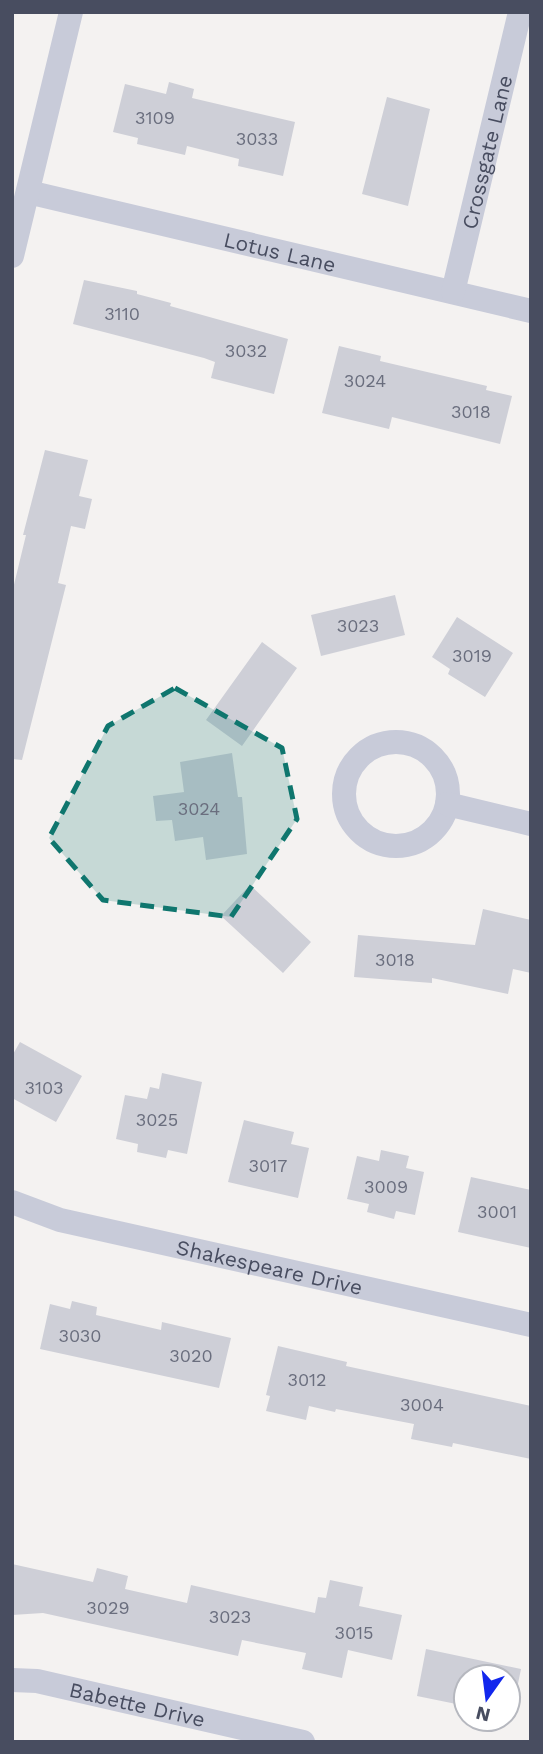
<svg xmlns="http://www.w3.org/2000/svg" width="543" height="1754" font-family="'Work Sans',sans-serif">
  <rect width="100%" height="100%" fill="#f4f2f1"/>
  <path fill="#cecfd7" d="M169,82L194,89L192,98L295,122L283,176L238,166L239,159L187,146L185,155L137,144L138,138L113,132L125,84L166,94Z
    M387,97L430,109L408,206L362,194Z
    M84,280L137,291V294L171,303L170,306L288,339L274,394L211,378L215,362L204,358L73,324Z
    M339,346L381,356L380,361L487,386L486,390L512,396L500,444L392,417L389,429L322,413Z
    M45,450L88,460L79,496L92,499L85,529L71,526L58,583L66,585L22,760L12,759V593L26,535H23Z
    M395,595L405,635L321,656L311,615Z
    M457,617L513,653L485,697L448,674L450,669L432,657Z
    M262,642L297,668L242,746L206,720Z
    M232,753L238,797H242L247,854L206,860L203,837L175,841L172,820L156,821L153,796L184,792L180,762Z
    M250,885L311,942L283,973L221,916Z
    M483,909L531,920V973L513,969L508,994L432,978V983L354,977L358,935L475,945Z
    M20,1042L82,1076L56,1122L12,1098V1056Z
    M162,1073L202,1082L187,1154L168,1150L166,1158L137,1152L138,1144L116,1139L125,1095L147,1099L150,1087L159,1089Z
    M244,1120L294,1132L291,1144L309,1148L298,1198L228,1182Z
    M381,1150L409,1156L406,1168L424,1172L415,1215L396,1211L394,1219L367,1212L369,1204L347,1199L357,1156L379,1161Z
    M471,1177L531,1190V1248L458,1232Z
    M72,1301L97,1307L96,1315L161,1330L162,1322L231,1338L219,1388L40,1349L50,1304L70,1309Z
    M278,1346L347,1362L346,1366L531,1406V1459L453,1443L452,1447L411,1439L414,1424L336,1409L335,1412L309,1406L306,1420L266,1411L270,1396L266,1395Z
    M12,1564L93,1582L97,1568L128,1576L125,1589L187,1603L191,1585L315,1613L318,1597L326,1598L330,1580L363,1587L359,1606L402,1615L392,1660L348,1650L342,1678L302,1669L306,1653L242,1640L238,1656L43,1613L12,1615Z
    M426,1649L521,1669L512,1713L508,1712V1677H466V1706L417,1696Z"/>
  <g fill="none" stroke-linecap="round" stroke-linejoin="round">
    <g stroke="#c8cbd9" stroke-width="24">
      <path id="s1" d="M28,192L531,311"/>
      <path d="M12,256L71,12"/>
      <path id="s2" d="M453,292L520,12"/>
      <circle cx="396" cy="794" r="52"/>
      <path d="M447,804L531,824"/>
      <path id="s3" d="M12,1202L60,1220L531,1325"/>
      <path id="s4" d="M12,1680L37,1681L303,1742"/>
    </g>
  </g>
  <path fill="#0f766e" fill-opacity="0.2" stroke="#0f766e" stroke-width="5" stroke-dasharray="14 9" stroke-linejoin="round" d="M175,688L282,748L297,819L231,917L103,900L49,838L108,726Z"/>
  <g text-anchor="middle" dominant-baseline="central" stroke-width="7" stroke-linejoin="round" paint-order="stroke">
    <g font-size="18" fill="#6a6e7e">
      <text x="155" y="117">3109</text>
      <text x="257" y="138">3033</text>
      <text x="122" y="313">3110</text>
      <text x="246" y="350">3032</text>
      <text x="365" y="380">3024</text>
      <text x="471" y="411">3018</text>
      <text x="358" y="625">3023</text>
      <text x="472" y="655">3019</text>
      <text x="199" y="808">3024</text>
      <text x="395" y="959">3018</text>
      <text x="44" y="1087">3103</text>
      <text x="157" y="1119">3025</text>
      <text x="268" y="1165">3017</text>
      <text x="386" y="1186">3009</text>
      <text x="497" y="1211">3001</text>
      <text x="80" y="1335">3030</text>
      <text x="191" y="1355">3020</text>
      <text x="307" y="1379">3012</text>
      <text x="422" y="1404">3004</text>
      <text x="108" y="1607">3029</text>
      <text x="230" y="1616">3023</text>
      <text x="354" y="1632">3015</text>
    </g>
    <g font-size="21" fill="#484d60" stroke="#fff">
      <text stroke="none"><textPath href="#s2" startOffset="144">Crossgate Lane</textPath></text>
      <text stroke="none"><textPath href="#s1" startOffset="259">Lotus Lane</textPath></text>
      <text stroke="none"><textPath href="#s3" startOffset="266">Shakespeare Drive</textPath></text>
      <text stroke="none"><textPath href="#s4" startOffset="128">Babette Drive</textPath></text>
    </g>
  </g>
  <rect width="543" height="1754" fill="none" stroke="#484d60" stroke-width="28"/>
  <g transform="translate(487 1698) rotate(194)"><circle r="33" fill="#ffffff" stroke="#b6b8bf" stroke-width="2"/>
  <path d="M0-5L12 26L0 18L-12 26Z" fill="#1227ed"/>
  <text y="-10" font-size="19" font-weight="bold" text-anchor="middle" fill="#484d60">N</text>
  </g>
</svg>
